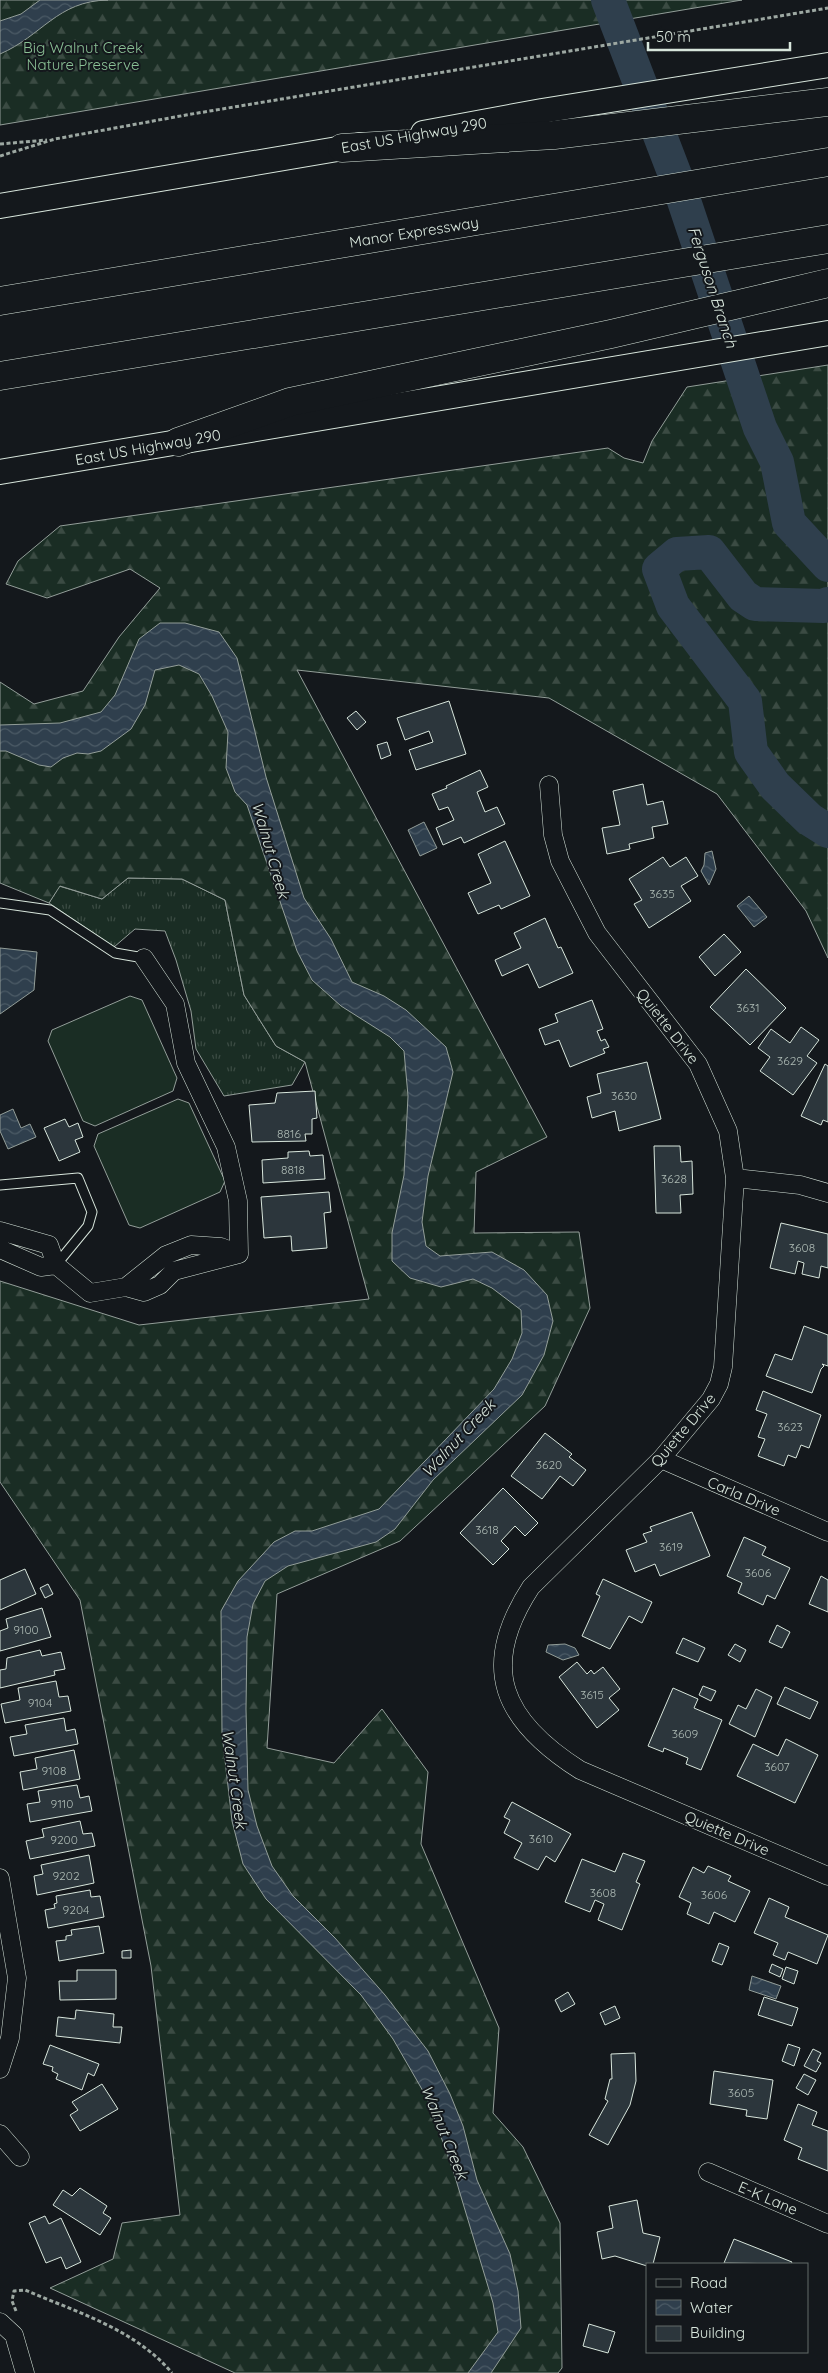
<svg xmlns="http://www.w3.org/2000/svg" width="828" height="2373" font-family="Quicksand,sans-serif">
  <defs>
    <pattern id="grass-tufts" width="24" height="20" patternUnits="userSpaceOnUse" patternTransform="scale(1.25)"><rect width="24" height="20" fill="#1a2d24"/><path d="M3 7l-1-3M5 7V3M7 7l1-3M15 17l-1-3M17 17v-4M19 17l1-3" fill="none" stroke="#3b4b43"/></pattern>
    <pattern id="forest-firs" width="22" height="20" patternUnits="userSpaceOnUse" patternTransform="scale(1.25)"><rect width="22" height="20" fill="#1a2d24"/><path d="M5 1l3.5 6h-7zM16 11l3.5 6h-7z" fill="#3b4b43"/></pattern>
    <pattern id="water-waves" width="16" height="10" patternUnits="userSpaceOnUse" patternTransform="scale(1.25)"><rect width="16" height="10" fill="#2f3f4d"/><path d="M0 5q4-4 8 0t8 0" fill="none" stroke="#4c5b66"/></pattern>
  </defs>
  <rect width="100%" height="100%" fill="#14181c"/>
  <path fill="url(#grass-tufts)" stroke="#939e99" d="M128,878L182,879L225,900L244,995L276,1046L305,1062L292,1085L224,1096L196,1049L191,1011L176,960L165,931L135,929L114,947L49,903L59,886L102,899Z"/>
  <path fill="url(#forest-firs)" stroke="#939e99" d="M0,0H742L0,125Z
    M828,365V958L806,911L717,794L549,698L297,670L547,1137L476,1172L474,1233L579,1232L590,1308L545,1406L400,1541L277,1594L267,1748L334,1763L382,1709L428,1772L421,1844L499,2028L493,2113L523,2147L560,2223L562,2368L558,2373H235L50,2288L113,2259L122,2223L180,2215L151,1966L80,1600L0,1482V1281L139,1325L369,1299L305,1062L276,1046L244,995L225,900L182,879L128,878L102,899L60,886L49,903L0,883V682L34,704L83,691L119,637L160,588L130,569L47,598L6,584L18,561L60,526L608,448L624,458L643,463L652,441L687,387Z"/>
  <path fill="#1a2d24" stroke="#939e99" d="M130,996L142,1000L177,1078L173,1091L95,1126L83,1121L48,1041L52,1030Z
    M178,1099L189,1103L225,1181L220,1192L140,1228L129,1225L94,1146L98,1134Z"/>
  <path fill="url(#water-waves)" stroke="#939e99" d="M40,0H108C57,1 42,36 0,54V21L21,14Z
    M160,623H185L219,632L237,658L266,777L304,898L331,939L352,982L384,996L406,1010L446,1047L453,1072L428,1176L422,1222L426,1246L440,1256L492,1252L524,1270L547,1295L553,1321L544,1355L522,1395L433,1480L395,1529L376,1542L288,1566L265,1581L253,1604L247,1637L246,1709L248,1790L257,1826L272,1866L293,1896L335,1938L385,1995L428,2051L450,2094L463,2126L477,2180L510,2254L518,2291L521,2328L491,2373H468L498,2332L493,2303L453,2170L427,2098L393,2039L361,1995L266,1899L243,1864L232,1821L222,1734L221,1611L238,1581L274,1542L295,1531H312L379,1509L494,1389L512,1359L522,1333L521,1310L492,1288L473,1279L441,1287L410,1278L392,1261V1233L404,1175L408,1096L404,1051L390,1037L341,1006L312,980L297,951L247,805L235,792L226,768L228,732L212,696L199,674L179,665L155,670L145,705L131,729L101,751L88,754L77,753L63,758L51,767L39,765L6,751H0V725L60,723L101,712L115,695L139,639Z
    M424,822L437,848L420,856L408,830Z
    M712,851L716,869L709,885L701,871L704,865L705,853Z
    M749,896L767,917L754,927L737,906Z
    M0,948L37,952L34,990L0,1014Z
    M13,1109L21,1128L30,1124L36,1137L8,1149L0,1131V1115Z
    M565,1644L575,1648L579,1655L563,1660L546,1652L548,1645Z
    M752,1976L781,1986L776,1999L749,1990Z"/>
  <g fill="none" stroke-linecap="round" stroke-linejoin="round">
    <path stroke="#2f3f4d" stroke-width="34" d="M608,0L677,180L760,428L777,462L789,523L828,565
      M828,604L824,606L755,604L743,596L709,552L677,554L659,569L673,606L745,701L751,752L775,786L809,819L828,831"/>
  </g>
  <path fill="#2c363c" stroke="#d8e6dc" d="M449,701L466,754L416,770L409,750L433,742L429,731L405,740L397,718Z
    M356,711L366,722L357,730L347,718Z
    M387,742L391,755L381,759L377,745Z
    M480,770L488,787L477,792L485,812L497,807L505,824L464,843L461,837L443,845L436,828L454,820L448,807L439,810L432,794L447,788L446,786Z
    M643,784L647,805L663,801L668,824L652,827L654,838L629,844L630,849L607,854L602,828L620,825L613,791Z
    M505,841L530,896L501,909L499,905L478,914L468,893L491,883L478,854Z
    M663,857L670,867L686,857L698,876L681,886L691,901L649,928L634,904L642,900L629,879Z
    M545,918L558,948L561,947L573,973L539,988L528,964L502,976L495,960L521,948L514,933Z
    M724,934L741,952L715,976L699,957Z
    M746,969L786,1008L750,1045L710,1007Z
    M592,1000L603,1029L597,1031L601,1041L605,1039L609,1047L603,1049L605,1053L570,1067L559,1040L545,1045L539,1029L558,1022L555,1014Z
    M801,1027L819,1040L807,1056L817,1063L793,1095L760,1071L770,1057L758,1048L771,1029L790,1043Z
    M647,1062L661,1119L619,1131L615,1111L592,1118L587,1097L601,1093L597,1074Z
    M825,1064L828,1066V1122L823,1120L821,1125L801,1116Z
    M315,1091L317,1118L312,1119V1134H305L306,1141L252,1142L249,1105L275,1103L277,1093Z
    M65,1119L69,1127L78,1123L83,1137L75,1140L80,1152L59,1161L44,1128Z
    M654,1146H680L681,1162L692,1161L693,1194L680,1195L681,1213H656Z
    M309,1151L310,1156L323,1155L325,1179L263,1183L262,1160L288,1158V1152Z
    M329,1192L331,1212L324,1213L327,1248L292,1251L291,1236L264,1238L261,1197Z
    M781,1223L828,1234V1268L821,1266L819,1278L802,1274L804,1263L798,1261L795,1274L770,1268Z
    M804,1326L828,1335V1366L822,1364L824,1366L821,1369L812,1393L766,1376L775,1354L792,1360Z
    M763,1391L821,1415L809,1448L801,1445L796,1458L788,1455L784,1466L758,1456L765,1439L758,1437L767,1414L756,1410Z
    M545,1433L572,1454L569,1457L586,1470L573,1486L560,1476L542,1499L511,1476Z
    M503,1488L538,1523L525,1536L515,1526L501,1541L509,1549L493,1565L460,1533Z
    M692,1512L710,1556L660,1576L655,1564L635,1572L626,1550L647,1542L643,1534L652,1531L650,1527Z
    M744,1537L766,1547L762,1555L790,1568L775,1599L767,1595L763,1605L738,1593L742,1583L727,1576Z
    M25,1569L36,1594L0,1610V1580Z
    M821,1576L828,1580V1612L809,1604Z
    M603,1579L652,1602L642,1623L629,1616L610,1649L582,1636L600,1596L596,1594Z
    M48,1584L53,1594L45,1598L40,1588Z
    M42,1608L51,1637L0,1651V1631L8,1628L6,1619Z
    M777,1625L790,1632L782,1648L769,1642Z
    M683,1638L705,1648L698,1662L676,1653Z
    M735,1644L746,1650L740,1662L728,1655Z
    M40,1650L42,1656L61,1652L65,1669L54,1671L55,1675L0,1688V1670L6,1669L7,1658Z
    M577,1662L587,1674L591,1670L594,1674L603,1667L620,1689L609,1698L619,1710L597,1728L559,1677Z
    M56,1681L59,1697L68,1696L71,1711L5,1723L1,1704L20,1700L18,1688Z
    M703,1686L716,1691L711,1701L699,1695Z
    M785,1687L818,1702L810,1719L777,1704Z
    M673,1688L698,1699L694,1708L722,1720L701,1770L686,1764L688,1758L664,1748L663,1752L648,1746Z
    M756,1689L772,1697L755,1737L729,1724L738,1705L746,1709Z
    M64,1718L66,1731L75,1729L78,1744L14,1756L10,1737L27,1734L25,1725Z
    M786,1739L818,1755L795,1803L737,1776L753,1744L778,1756Z
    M74,1750L80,1779L23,1790L20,1772L37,1769L35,1758Z
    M77,1785L80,1798L89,1796L92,1811L30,1822L27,1804L40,1802L38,1791Z
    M512,1802L571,1834L555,1862L546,1856L538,1870L514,1858L522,1843L504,1833L510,1820L504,1817Z
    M80,1821L83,1834L92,1833L95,1846L30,1859L26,1841L44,1837L42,1829Z
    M623,1853L645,1861L636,1882L640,1884L622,1930L598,1920L604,1904L595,1900L590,1912L565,1902L582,1859L615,1872Z
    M89,1855L94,1883L37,1895L34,1876L43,1874L41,1865Z
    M708,1866L731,1876L728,1881L750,1891L735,1922L714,1912L709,1924L687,1914L691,1903L679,1897L693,1867L704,1873Z
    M90,1890L91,1897L100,1896L104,1917L48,1928L45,1910L55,1908L54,1904L57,1903L56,1896Z
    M769,1898L789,1907L785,1917L828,1935L817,1964L788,1952L785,1960L773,1955L778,1943L754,1933Z
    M99,1926L104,1953L59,1961L56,1941L66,1940V1936L72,1935L71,1930Z
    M719,1943L729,1947L722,1965L712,1961Z
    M131,1950V1958H122V1951Z
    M772,1964L783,1969L780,1977L769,1972Z
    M786,1967L798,1971L794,1984L782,1979Z
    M77,1970H116V1999L60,2000L59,1981H77Z
    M568,1992L575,2004L561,2012L555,2000Z
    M764,1997L798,2008L792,2026L758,2015Z
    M615,2006L620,2018L605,2025L600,2013Z
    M76,2010L114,2014L113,2027H122L120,2043L56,2036L58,2017L75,2019Z
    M788,2044L800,2048L794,2066L782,2061Z
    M50,2045L99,2064L94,2076L88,2073L82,2090L56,2079L58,2074L52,2071L53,2067L43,2064Z
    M813,2049L821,2053L817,2061L821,2063L816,2072L804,2066Z
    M635,2053L636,2081L630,2105L608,2145L589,2135L608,2101L605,2099L610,2079H612L611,2054Z
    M714,2071L773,2080L767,2119L746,2116L747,2110L710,2104Z
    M804,2074L816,2080L808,2095L796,2088Z
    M102,2084L118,2109L80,2131L70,2115L78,2110L72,2102Z
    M798,2104L817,2112L812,2125L828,2131V2171L798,2159L802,2148L784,2140Z
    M80,2188L107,2206L103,2213L111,2218L100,2235L53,2205L63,2190L72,2196Z
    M637,2200L643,2233L660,2237L653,2264L647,2266L615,2256L602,2259L597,2232L613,2228L609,2206Z
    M45,2216L49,2224L61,2218L81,2262L66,2269L61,2257L46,2263L29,2223Z
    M734,2239L792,2262L791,2264L724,2263Z
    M589,2324L615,2332L608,2353L583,2346Z"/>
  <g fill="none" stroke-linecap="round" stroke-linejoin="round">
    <defs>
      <path id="service" d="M0,903L50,910L115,953L144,958
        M0,1185L78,1178L92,1212L88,1226L56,1265"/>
      <path id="minor" d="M549,785L553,835L560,861L597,933L698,1064L728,1131L735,1178L723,1367L719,1384L711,1399L661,1459L531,1587C478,1668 503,1721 580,1770L828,1876
        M144,958L175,1004L186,1063L226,1147L238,1201L239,1254
        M735,1178L800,1185L828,1193
        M0,1231L49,1245L56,1265L90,1293L126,1287L166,1255L191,1245L221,1247L239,1254
        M0,1249L41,1267L56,1265
        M126,1287L144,1292L160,1285L174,1271L239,1254
        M661,1459L828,1532
        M0,1878L17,1978L10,2038L0,2069
        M0,2134L20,2157
        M708,2172L828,2224
        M0,2322L14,2335L25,2373"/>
      <path id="secondary" d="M423,133L542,111L828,65
        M0,206L361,145
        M0,472L828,333"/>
      <path id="motorway" d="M342,148L554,135L828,102
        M0,301L828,162
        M0,376L828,239
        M178,442L290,402L611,334L828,283"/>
    </defs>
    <use href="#service" stroke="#d8e6dc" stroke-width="11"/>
    <use href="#minor" stroke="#d8e6dc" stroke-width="19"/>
    <use href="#secondary" stroke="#d8e6dc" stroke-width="26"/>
    <use href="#motorway" stroke="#d8e6dc" stroke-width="29"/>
    <path stroke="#9da8a2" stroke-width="3" stroke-dasharray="4 2.5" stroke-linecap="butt" d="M0,144L47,140
      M0,156L55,139L186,115L828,8
      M16,2311L12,2301L14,2291L25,2290C76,2312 135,2329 172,2373"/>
    <use href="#service" stroke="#14181c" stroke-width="9"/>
    <use href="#minor" stroke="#14181c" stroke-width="18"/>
    <use href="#secondary" stroke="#14181c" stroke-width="24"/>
    <use href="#motorway" stroke="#14181c" stroke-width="28"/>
  </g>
  <g text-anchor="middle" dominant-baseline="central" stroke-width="4" stroke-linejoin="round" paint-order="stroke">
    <g font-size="12" fill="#adbab4">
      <text x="662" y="893">3635</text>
      <text x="748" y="1007">3631</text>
      <text x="790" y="1060">3629</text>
      <text x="624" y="1095">3630</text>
      <text x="289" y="1133">8816</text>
      <text x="293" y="1169">8818</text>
      <text x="674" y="1178">3628</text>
      <text x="802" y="1247">3608</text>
      <text x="790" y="1426">3623</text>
      <text x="549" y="1464">3620</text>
      <text x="487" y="1529">3618</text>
      <text x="671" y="1546">3619</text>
      <text x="758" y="1572">3606</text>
      <text x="26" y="1629">9100</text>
      <text x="592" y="1694">3615</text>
      <text x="40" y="1702">9104</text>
      <text x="685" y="1733">3609</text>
      <text x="777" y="1766">3607</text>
      <text x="54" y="1770">9108</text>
      <text x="62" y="1803">9110</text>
      <text x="541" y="1838">3610</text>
      <text x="64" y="1839">9200</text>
      <text x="66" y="1875">9202</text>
      <text x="603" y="1892">3608</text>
      <text x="714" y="1894">3606</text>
      <text x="76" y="1909">9204</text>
      <text x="741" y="2092">3605</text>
    </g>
    <g font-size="15" fill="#8ac095" stroke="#14181c">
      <text x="83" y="47">Big Walnut Creek<tspan x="83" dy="17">Nature Preserve</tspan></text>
    </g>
    <g font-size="15" fill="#d8e6dc" stroke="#14181c">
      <text transform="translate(414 135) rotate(-10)">East US Highway 290</text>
      <text transform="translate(414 232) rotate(-9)">Manor Expressway</text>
      <text transform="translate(148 447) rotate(-10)">East US Highway 290</text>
      <text transform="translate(668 1026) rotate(52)">Quiette Drive</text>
      <text transform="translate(683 1430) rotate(-50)">Quiette Drive</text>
      <text transform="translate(744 1496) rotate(23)">Carla Drive</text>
      <text transform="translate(727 1833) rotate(23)">Quiette Drive</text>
      <text transform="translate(768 2198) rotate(23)">E-K Lane</text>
    </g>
    <g font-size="16" font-style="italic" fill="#d8e6dc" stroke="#14181c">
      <text transform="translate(713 287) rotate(72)">Ferguson Branch</text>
      <text transform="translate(271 850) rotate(74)">Walnut Creek</text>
      <text transform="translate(458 1438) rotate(-47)">Walnut Creek</text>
      <text transform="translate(235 1779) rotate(82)">Walnut Creek</text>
      <text transform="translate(445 2132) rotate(68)">Walnut Creek</text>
    </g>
  </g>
  <rect x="646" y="2263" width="162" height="90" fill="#14181c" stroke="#626a69"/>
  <rect x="656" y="2279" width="25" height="8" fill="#14181c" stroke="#626a69"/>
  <text x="690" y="2288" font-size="15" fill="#d8e6dc">Road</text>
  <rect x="656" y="2300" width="25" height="15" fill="url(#water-waves)" stroke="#626a69"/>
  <text x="690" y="2313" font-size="15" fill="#d8e6dc">Water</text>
  <rect x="656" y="2326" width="25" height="15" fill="#2c363c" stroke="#626a69"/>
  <text x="690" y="2338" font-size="15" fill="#d8e6dc">Building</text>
  <path d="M648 42v8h142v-8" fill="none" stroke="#d8e6dc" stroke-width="2.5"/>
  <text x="656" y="42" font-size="15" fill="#d8e6dc" stroke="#14181c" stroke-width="4" paint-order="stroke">50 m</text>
</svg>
